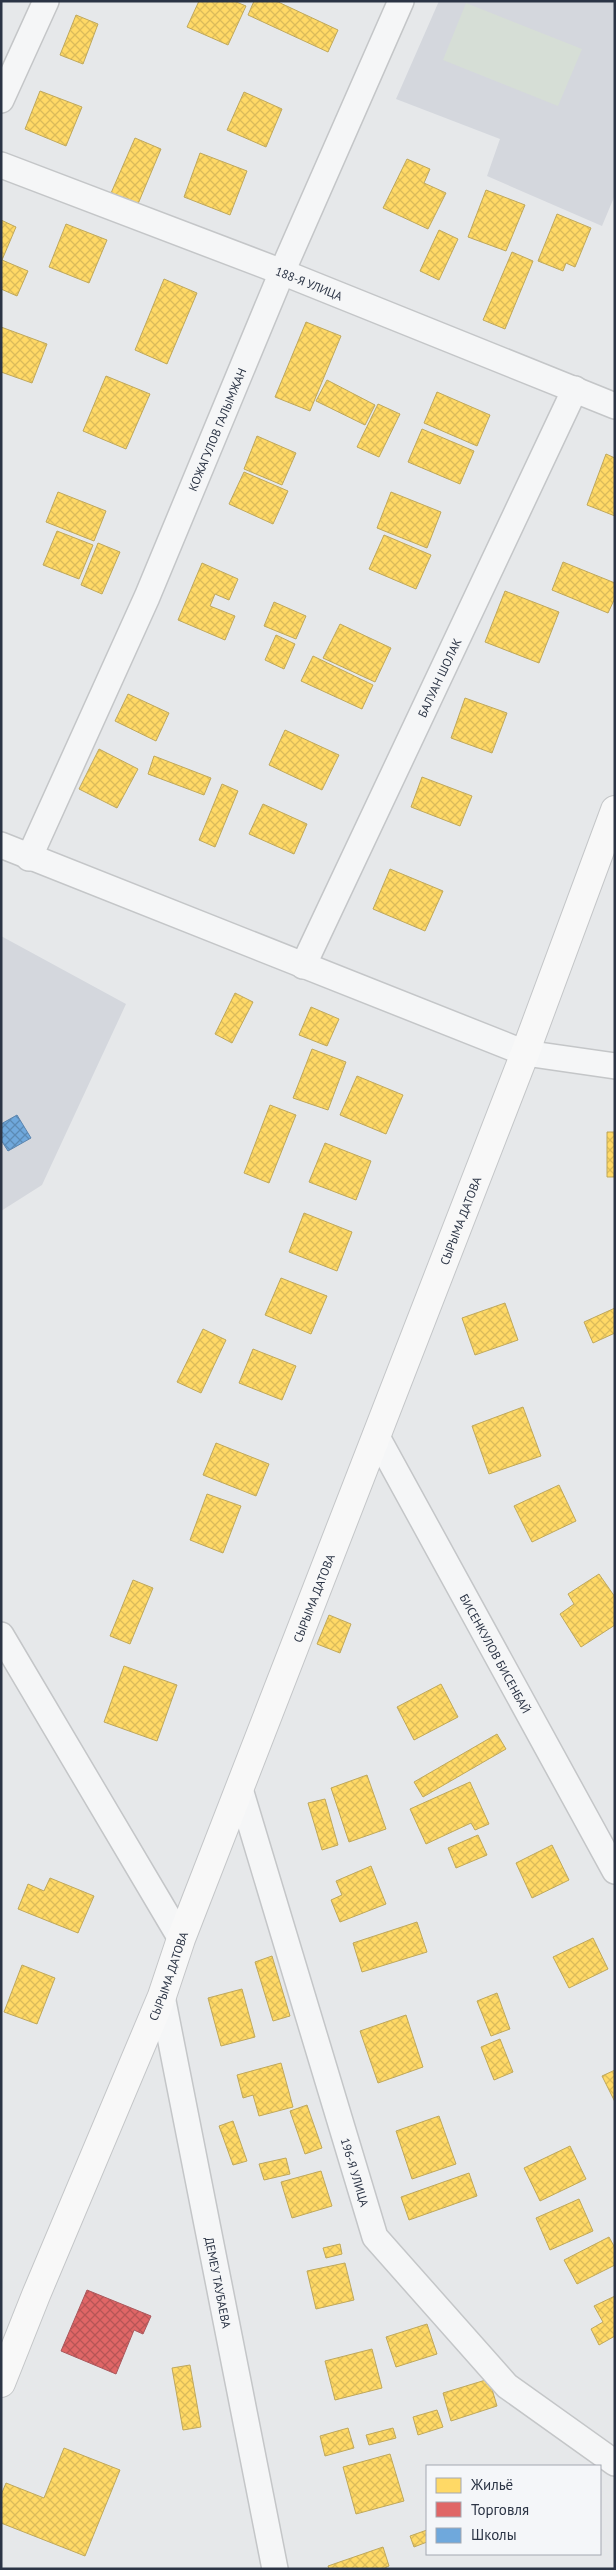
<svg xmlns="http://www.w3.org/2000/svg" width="616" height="2570" font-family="'PT Sans',sans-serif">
  <defs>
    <pattern id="homes-cross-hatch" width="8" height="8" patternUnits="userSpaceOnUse" patternTransform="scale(1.25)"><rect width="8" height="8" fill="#ffd966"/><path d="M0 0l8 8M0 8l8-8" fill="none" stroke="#dbbb5a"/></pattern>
    <pattern id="shops-cross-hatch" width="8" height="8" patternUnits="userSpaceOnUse" patternTransform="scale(1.25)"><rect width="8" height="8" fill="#e06666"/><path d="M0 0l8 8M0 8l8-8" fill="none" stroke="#b65556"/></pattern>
    <pattern id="schools-cross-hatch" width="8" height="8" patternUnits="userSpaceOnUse" patternTransform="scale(1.25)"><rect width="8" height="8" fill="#6fa8dc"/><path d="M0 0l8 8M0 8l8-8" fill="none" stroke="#5b8ab4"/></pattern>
  </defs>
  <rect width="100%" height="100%" fill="#e6e8ea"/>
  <path fill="#d4d7dd" d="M439,1H615V195L602,226L487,176L500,139L396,99Z
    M1,936L126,1004L42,1185L1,1211Z"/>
  <path fill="#d6ded6" d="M466,3L582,49L558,106L443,60Z"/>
  <path fill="url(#homes-cross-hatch)" stroke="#bfa85c" d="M199,1H234L246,6L228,45L187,27Z
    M254,1H276L338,30L328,52L248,15Z
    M76,15L98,24L83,64L60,55Z
    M40,91L82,107L66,146L25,129Z
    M244,92L282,109L266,147L227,130Z
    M135,138L161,149L135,211L108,200Z
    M200,153L247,171L230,215L184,197Z
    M407,159L430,169L424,183L446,193L428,229L383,208Z
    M486,190L525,205L506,251L468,237Z
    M557,214L591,228L575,267L566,263L563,271L538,261Z
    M1,220L16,227L2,260L28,271L17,296L1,289Z
    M66,224L107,240L89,283L49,267Z
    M439,230L458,239L439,280L420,271Z
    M512,252L533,261L505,329L483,320Z
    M164,279L197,293L167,364L135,350Z
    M306,322L341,336L310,411L275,397Z
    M1,327L47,344L32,383L1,372Z
    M106,376L150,394L126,449L83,431Z
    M327,380L375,405L365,425L316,401Z
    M437,392L490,415L477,446L424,423Z
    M378,404L400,414L379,457L357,447Z
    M422,429L474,451L460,484L408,462Z
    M257,436L296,453L282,485L244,469Z
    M606,454L615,458V516L587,505Z
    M244,472L288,491L273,524L229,504Z
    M58,492L106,511L94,541L46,522Z
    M391,492L441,512L427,548L377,528Z
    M57,531L93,545L79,579L43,565Z
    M384,535L431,555L416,589L369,569Z
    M98,543L120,552L102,594L81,585Z
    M563,562L615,583V598L608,613L552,590Z
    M202,563L238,579L229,600L215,594L210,606L235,616L225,640L178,620Z
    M505,591L559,612L539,663L485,642Z
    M274,602L306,616L296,639L264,626Z
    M340,624L391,648L375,682L323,658Z
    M276,635L295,644L284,669L265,660Z
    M313,656L373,685L362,709L301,681Z
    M128,694L169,713L156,741L115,721Z
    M465,698L507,713L492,753L451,738Z
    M285,730L339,755L322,790L269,765Z
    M99,749L138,769L117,808L79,789Z
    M154,756L211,778L204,795L148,774Z
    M422,777L472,796L460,826L411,807Z
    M222,784L238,791L215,847L199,840Z
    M263,804L307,824L294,854L249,834Z
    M390,869L443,891L425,931L373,909Z
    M235,993L253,1002L232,1043L215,1034Z
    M311,1007L339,1019L327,1046L299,1035Z
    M312,1049L346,1062L328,1110L293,1098Z
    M357,1076L403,1095L386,1134L340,1115Z
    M270,1105L296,1115L269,1183L244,1173Z
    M607,1132H615V1177H607Z
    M325,1143L371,1161L356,1200L309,1182Z
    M304,1213L352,1232L337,1271L289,1252Z
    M281,1278L327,1296L311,1334L265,1315Z
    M505,1303L518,1340L475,1355L462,1318Z
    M615,1308V1333L593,1343L584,1322Z
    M203,1329L226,1340L201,1393L177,1382Z
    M253,1349L296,1366L282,1400L239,1383Z
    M523,1407L541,1456L489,1474L472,1426Z
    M216,1443L269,1464L256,1496L203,1475Z
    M559,1485L576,1521L532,1542L514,1506Z
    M207,1494L241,1506L223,1553L190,1540Z
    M599,1574L615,1597V1625L581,1647L560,1614L574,1604L568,1594Z
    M133,1580L153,1588L130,1644L110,1636Z
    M329,1615L351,1624L340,1653L317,1644Z
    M124,1666L177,1685L157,1741L104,1722Z
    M441,1684L458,1717L414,1740L397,1707Z
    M497,1734L506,1749L423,1797L414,1782Z
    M367,1775L386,1829L349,1842L331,1788Z
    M470,1782L489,1824L475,1830L471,1823L426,1844L410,1809Z
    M325,1799L338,1845L322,1850L308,1803Z
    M478,1835L487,1855L456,1868L448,1848Z
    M552,1845L569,1880L532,1898L516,1863Z
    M371,1866L386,1904L340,1922L331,1900L342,1895L336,1881Z
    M50,1878L94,1896L78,1933L18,1909L28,1884L44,1891Z
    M417,1922L427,1952L362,1972L353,1943Z
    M593,1938L608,1969L569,1988L553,1957Z
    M272,1956L290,2016L273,2021L255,1962Z
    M22,1965L55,1978L37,2024L4,2012Z
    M242,1989L255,2037L221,2046L208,1998Z
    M497,1993L510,2029L491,2036L477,2001Z
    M406,2015L423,2067L378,2083L360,2031Z
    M500,2039L513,2072L494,2080L481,2047Z
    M281,2063L293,2107L259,2116L253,2095L243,2098L237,2075Z
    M615,2070V2102L602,2076Z
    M307,2105L322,2148L305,2154L290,2111Z
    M439,2116L456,2164L412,2179L396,2131Z
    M233,2121L247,2161L233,2165L219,2126Z
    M570,2146L586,2179L540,2201L524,2168Z
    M286,2158L290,2174L264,2180L259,2164Z
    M321,2171L332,2206L292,2218L281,2182Z
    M469,2173L477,2196L409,2220L401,2197Z
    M579,2199L593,2231L550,2250L536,2218Z
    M609,2237L615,2248V2265L577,2284L564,2260Z
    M340,2244L342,2254L326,2258L323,2248Z
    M345,2263L354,2300L316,2309L307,2271Z
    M615,2296V2336L599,2345L591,2329L603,2322L594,2306Z
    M427,2324L437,2354L396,2367L386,2337Z
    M372,2349L382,2388L335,2400L325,2361Z
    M190,2365L201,2427L183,2430L172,2368Z
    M489,2379L497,2406L451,2421L443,2393Z
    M437,2410L443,2427L418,2435L413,2417Z
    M348,2428L354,2448L325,2456L320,2436Z
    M393,2428L396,2438L369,2445L366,2435Z
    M64,2448L120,2470L85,2556L1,2523V2495L6,2483L44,2498Z
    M390,2454L404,2501L356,2514L343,2467Z
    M427,2530V2542L414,2547L410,2536Z
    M383,2547L389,2566L383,2569H329L328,2566Z"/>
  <path fill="url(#shops-cross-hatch)" stroke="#aa575c" d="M87,2290L151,2316L143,2334L134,2330L116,2374L61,2351Z"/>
  <path fill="url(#schools-cross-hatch)" stroke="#5b85af" d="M17,1115L31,1138L8,1151L1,1140V1124Z"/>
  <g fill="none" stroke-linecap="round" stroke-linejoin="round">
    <defs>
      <g id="street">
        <path d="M1,100L46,1"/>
        <path id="s1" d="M1,165L282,272L615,406"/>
        <path d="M1,845L525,1053L615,1066"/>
        <path id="s2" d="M29,858L147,597L282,272L401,1"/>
        <path id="s3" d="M303,966L575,389"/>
        <path id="s4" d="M376,1435L615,1871"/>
        <path d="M1,1635L181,1939"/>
        <path id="s5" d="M240,1789L375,2237L507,2386L615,2463"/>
        <path id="s6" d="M162,1996L275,2569"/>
      </g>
      <g id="secondary">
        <path id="s7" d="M1,2383L36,2295L162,1996L181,1939L525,1053L615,810"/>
      </g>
    </defs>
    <use href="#street" stroke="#c4c6c8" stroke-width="28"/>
    <use href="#secondary" stroke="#c4c6c8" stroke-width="30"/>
    <use href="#street" stroke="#f5f6f7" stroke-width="25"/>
    <use href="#secondary" stroke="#f8f8f8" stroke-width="28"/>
  </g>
  <g text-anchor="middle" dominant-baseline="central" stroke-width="5" stroke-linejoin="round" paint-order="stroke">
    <g font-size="12" fill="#2b3445" stroke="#f4f6f9">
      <text stroke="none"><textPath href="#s1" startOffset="330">188-Я УЛИЦА</textPath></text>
      <text stroke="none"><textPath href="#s2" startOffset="468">КОЖАГУЛОВ ГАЛЫМЖАН</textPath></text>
      <text stroke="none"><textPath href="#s3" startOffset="319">БАЛУАН ШОЛАК</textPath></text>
      <text stroke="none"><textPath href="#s7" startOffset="1250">СЫРЫМА ДАТОВА</textPath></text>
      <text stroke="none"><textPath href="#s7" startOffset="845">СЫРЫМА ДАТОВА</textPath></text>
      <text stroke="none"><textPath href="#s4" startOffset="249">БИСЕНКУЛОВ БИСЕНБАЙ</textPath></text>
      <text stroke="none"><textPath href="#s7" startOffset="440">СЫРЫМА ДАТОВА</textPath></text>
      <text stroke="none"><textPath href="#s5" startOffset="400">196-Я УЛИЦА</textPath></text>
      <text stroke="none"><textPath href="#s6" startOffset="292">ДЕМЕУ ТАУБАЕВА</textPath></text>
    </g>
  </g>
  <rect width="616" height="2570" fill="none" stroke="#2b3445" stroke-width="5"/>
  <rect x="426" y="2465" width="175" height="90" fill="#f4f6f9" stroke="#a4a8b1"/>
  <rect x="436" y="2478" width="25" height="15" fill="#ffd966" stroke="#a4a8b1"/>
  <text x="471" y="2490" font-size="15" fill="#2b3445">Жильё</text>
  <rect x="436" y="2502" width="25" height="15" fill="#e06666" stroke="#a4a8b1"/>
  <text x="471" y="2515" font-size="15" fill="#2b3445">Торговля</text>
  <rect x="436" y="2528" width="25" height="15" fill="#6fa8dc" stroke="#a4a8b1"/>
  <text x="471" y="2540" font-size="15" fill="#2b3445">Школы</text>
</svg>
